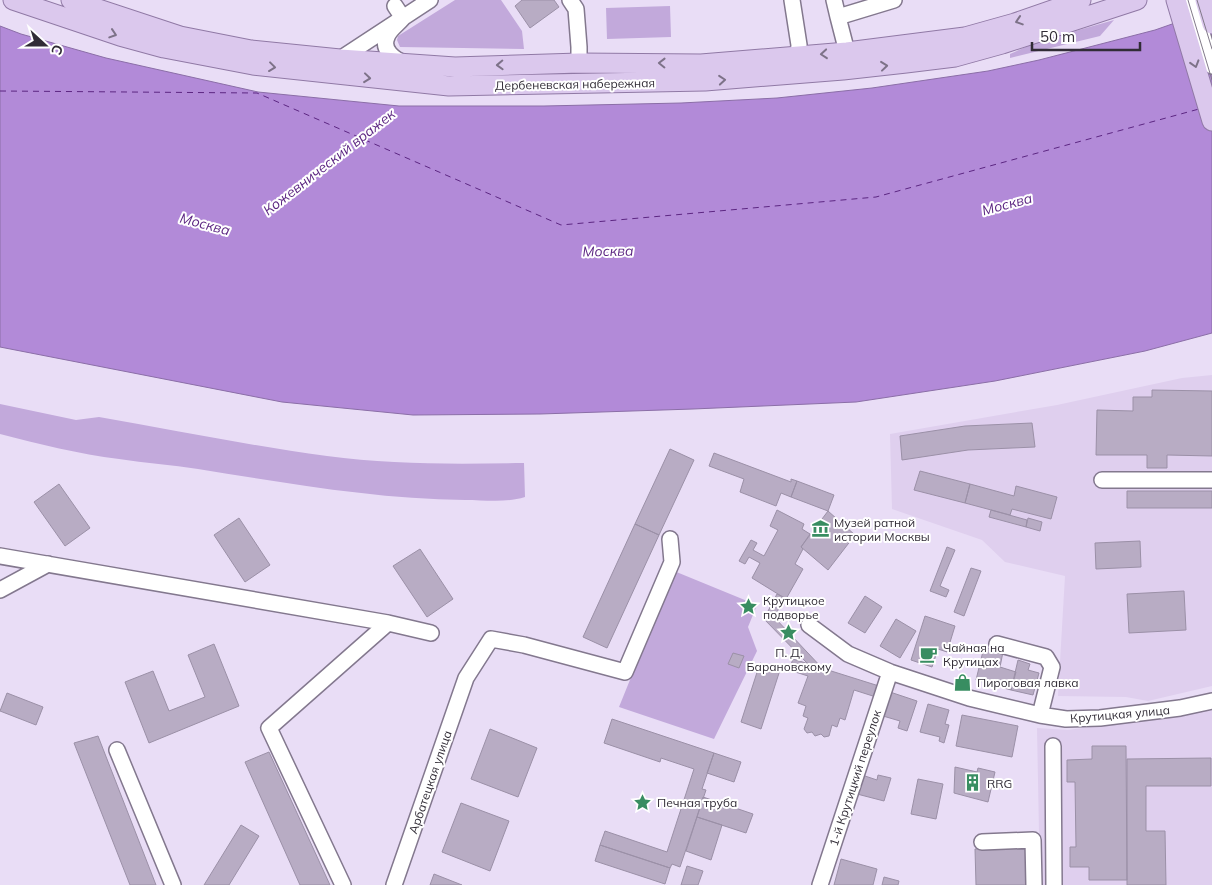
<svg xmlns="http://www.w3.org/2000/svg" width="1212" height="885" font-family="Mulish,sans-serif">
  <rect width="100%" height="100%" fill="#e9ddf6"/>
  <path fill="#dfcfee" d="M1212,375V686L1148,701L1126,697L1058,696L1065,576L1005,562L982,540L892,509L890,434L1057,405L1182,378Z
    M1212,710V885H1040L1037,728L1068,730Z"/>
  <path fill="#c2a9db" d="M455,0H501L522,31L524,49L400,47L397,40L398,36Z
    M670,6L671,37L607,39L606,8Z
    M1114,20L1100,36L1010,58V54L1037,42Z
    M0,404L76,420L99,417C175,430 251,446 327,456C392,465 459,464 524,463L525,497C506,503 485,500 465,500C375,499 286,483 198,469C172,465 145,463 119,459C79,454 39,444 0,434Z
    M674,571L757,605L748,627L757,651L714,739L619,707Z"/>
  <path fill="#b28ad8" stroke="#8b6ea7" d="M1212,10V333L1145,351L995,381L856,402L693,409L540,414L413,415L282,402L0,347V26L21,34L106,58L258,92L399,106H544L681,103L777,98L872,88L988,71L1039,60L1155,30Z"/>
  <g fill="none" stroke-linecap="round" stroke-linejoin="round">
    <path stroke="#5c2682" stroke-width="1" stroke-dasharray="6 5" stroke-linecap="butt" d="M0,91L257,93L561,225L876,197L1199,109"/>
  </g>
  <path fill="#b8acc4" stroke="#9b90a7" d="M522,0H554L559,7L530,28L515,6Z
    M1152,390L1212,391V456L1167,455V468H1147V455H1096L1097,410L1133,411V397H1152Z
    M1032,423L1035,447L968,450L902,460L900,436L965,426Z
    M670,449L694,460L659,535L635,524Z
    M714,453L791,482V479L797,481L791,497L781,493L776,506L740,492L744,479L709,466Z
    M920,471L970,484L965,503L914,490Z
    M797,481L834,495L828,511L791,497Z
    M59,484L90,528L65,546L34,502Z
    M970,484L1014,496L1016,486L1057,497L1051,519L1012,509L1010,515L965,503Z
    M1127,491H1212V508H1127Z
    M777,510L804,524L802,529L810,534L801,547L803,549L795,564L803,569L786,599L752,578L760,563L749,557L745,564L739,561L751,540L757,543L753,550L764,556L778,530L770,526Z
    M991,510L1027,520L1026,527L989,517Z
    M828,511L855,535L828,570L801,547Z
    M239,518L270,565L245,582L214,535Z
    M1028,518L1042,522L1040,531L1026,527Z
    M635,524L659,535L607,648L583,637Z
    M1140,541L1141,567L1096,569L1095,543Z
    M947,547L955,550L940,586L949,590L946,597L930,591Z
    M420,549L453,599L427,617L393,566Z
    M971,568L981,571L964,616L954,612Z
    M1184,591L1186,630L1129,633L1127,594Z
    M777,594L785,598L774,617L767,613Z
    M865,596L882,607L865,633L848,623Z
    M767,613L774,617L823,669L807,663L763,618Z
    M925,616L955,626L947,652L938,649L932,667L911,660Z
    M896,619L916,631L900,658L880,646Z
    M214,644L239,706L149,743L125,682L153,671L169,711L205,697L188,655Z
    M984,647L1003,652L1000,667L1016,672L1011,690L976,680Z
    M733,653L744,656L739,668L728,664Z
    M793,659L879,686L876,697L854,690L845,720L840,718L837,727L832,725L829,736L824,737L821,734L815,736L812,732L807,733L804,729L808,718L803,716L806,706L798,703L808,676L789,670Z
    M1018,660L1030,664L1028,670L1039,673L1033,695L1011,690Z
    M760,663L780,670L761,729L741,722Z
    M890,692L917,701L907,731L898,728L900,721L883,716Z
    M7,693L43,707L36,725L0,711Z
    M928,704L949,710L945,724L949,725L944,743L939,741L940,737L920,732Z
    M962,715L1018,726L1012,757L956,746Z
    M612,719L714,753L702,789L706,790L680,867L672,864L670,868L600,845L605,831L667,852L694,769L661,758L660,762L604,743Z
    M490,729L537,748L518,797L471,779Z
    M98,736L156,885H130L74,743Z
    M1092,746H1126L1127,880H1089V867H1070V847H1076L1075,782H1067V760L1092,759Z
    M269,752L330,885H300L245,762Z
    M714,753L741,762L734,782L707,773Z
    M1211,758V786H1146V831H1165L1166,885H1127V759Z
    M955,767L977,772L978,768L995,772L988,802L954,793Z
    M862,775L877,780L878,775L891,778L884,801L857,794Z
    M918,779L943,784L936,819L911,814Z
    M703,797L753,814L746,833L697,817Z
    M461,803L509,821L490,871L442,852Z
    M697,817L722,825L711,860L686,851Z
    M241,825L259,836L229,885H204Z
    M600,845L670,868L665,884L595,861Z
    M1028,847L1029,885H976L975,849Z
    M841,859L877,869L873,885H834Z
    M687,866L703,871L698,885H681Z
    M434,874L462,885H430Z
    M884,877L899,881L898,885H882Z"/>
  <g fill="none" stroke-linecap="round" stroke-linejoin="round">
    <defs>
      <path id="minor" d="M570,0L576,9L579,47V63
        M792,0L799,45L798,56
        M834,0L838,17
        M1192,0L1212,66
        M395,6L403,18C398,24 389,30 387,37C381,50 395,60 405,63
        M847,52L838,17L894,0
        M337,61L430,0
        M1102,480H1212
        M0,556L388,623L431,633
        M0,590L48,564
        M809,625L848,654L890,672L969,698L1040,715L1066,719L1100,718L1180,708L1212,701
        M997,644L1046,657L1052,667L1040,715
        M1053,746L1054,885
        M117,750L173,885
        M982,842L1033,840L1034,885
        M343,885L269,728L388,623
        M394,885L466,678L491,639L524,645L625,672L672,562L670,539
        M820,885L890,672"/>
      <path id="major" d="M13,0L120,36L164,48L253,65L449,86L705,81L843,70L906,63L955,57L1002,44L1137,0
        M71,0L180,36L251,50L340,59L455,67L579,63L701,64L847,52L965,37L1015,23L1081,0
        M1176,0L1212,121
        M1205,0L1212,24"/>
    </defs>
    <use href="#minor" stroke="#83788e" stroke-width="18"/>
    <use href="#major" stroke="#9079a5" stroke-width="21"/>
    <use href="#minor" stroke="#fff" stroke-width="15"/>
    <use href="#major" stroke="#dbc8ed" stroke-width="19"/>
    <path stroke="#817989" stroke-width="1" d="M1188,0L1212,80
      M1197,0L1212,49"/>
  </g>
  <defs><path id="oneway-chevron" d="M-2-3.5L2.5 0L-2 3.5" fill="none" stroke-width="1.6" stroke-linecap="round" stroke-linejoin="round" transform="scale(1.25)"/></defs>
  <g stroke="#7d7288">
    <use href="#oneway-chevron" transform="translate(1019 21) rotate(162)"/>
    <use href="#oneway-chevron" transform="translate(113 34) rotate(18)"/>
    <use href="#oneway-chevron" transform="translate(824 54) rotate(175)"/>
    <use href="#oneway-chevron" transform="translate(662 63) rotate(-179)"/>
    <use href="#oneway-chevron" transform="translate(1195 64) rotate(73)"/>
    <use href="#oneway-chevron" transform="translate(500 65) rotate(178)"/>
    <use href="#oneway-chevron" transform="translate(884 66) rotate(-6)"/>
    <use href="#oneway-chevron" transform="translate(272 67) rotate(7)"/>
    <use href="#oneway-chevron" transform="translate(367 78) rotate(6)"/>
    <use href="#oneway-chevron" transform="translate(722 80) rotate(-5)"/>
  </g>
  <defs>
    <symbol id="museum-bare" viewBox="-9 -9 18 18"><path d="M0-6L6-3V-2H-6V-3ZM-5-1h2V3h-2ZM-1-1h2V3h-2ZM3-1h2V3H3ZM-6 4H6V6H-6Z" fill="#388d61" stroke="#fff" stroke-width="2.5" paint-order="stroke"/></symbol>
    <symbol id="sight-bare" viewBox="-9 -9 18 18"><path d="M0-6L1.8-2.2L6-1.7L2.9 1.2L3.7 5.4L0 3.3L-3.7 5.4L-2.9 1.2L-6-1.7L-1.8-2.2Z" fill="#388d61" stroke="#fff" stroke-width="2.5" paint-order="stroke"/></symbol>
    <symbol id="cafe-bare" viewBox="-9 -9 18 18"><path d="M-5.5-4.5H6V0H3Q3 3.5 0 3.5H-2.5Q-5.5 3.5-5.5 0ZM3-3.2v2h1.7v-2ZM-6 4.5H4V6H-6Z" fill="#388d61" stroke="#fff" stroke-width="2.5" paint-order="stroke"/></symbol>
    <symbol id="shop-bare" viewBox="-9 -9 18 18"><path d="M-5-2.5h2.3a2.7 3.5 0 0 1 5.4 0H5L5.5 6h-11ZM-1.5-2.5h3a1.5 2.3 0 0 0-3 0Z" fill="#388d61" stroke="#fff" stroke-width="2.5" paint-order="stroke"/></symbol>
    <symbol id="building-bare" viewBox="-9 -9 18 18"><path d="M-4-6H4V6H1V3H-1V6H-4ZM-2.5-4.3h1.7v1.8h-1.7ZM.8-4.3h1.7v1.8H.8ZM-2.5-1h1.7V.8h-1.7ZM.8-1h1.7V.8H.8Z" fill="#388d61" stroke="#fff" stroke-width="2.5" paint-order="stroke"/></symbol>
  </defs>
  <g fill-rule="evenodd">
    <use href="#museum-bare" x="808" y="516" width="25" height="25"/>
    <use href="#sight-bare" x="736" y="594" width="25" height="25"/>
    <use href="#sight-bare" x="776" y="620" width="25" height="25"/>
    <use href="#cafe-bare" x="916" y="642" width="25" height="25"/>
    <use href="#shop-bare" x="950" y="670" width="25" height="25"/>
    <use href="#building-bare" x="960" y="770" width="25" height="25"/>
    <use href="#sight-bare" x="630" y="790" width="25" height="25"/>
  </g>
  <g text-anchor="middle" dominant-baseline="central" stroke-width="4" stroke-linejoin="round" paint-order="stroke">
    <g font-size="12" fill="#312c36" stroke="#fff">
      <text transform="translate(575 84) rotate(-1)">Дербеневская набережная</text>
      <text transform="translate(1120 714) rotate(-5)">Крутицкая улица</text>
      <text transform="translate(855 778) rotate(-72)">1-й Крутицкий переулок</text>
      <text transform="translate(430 782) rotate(-71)">Арбатецкая улица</text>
    </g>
    <g font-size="12" fill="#312c36" stroke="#fff" text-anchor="start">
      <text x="834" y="522">Музей ратной<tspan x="834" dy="14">истории Москвы</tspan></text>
      <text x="763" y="600">Крутицкое<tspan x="763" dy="14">подворье</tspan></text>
      <text x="943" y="647">Чайная на<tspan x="943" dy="14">Крутицах</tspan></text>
      <text x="789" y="652" text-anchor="middle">П. Д.<tspan x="789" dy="14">Барановскому</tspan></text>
      <text x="977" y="682">Пироговая лавка</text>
      <text x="987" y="783">RRG</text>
      <text x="657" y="802">Печная труба</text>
    </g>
    <g font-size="14" font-style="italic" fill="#5c2682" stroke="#fff">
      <text transform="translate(329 162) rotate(-38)">Кожевнический вражек</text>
      <text transform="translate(1007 204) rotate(-15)">Москва</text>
      <text transform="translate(205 224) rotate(15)">Москва</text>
      <text transform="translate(608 251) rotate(-1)">Москва</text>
    </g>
  </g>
  <g transform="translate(45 45) rotate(111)" stroke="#ffffff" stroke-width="4" paint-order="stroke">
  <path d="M0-4L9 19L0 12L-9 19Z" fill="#312c36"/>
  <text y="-8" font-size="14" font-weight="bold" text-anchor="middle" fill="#312c36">С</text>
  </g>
  <path d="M1032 42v8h108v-8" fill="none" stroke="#312c36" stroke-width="2.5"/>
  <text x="1040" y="42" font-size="15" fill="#312c36" stroke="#ffffff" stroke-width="4" paint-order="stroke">50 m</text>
</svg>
